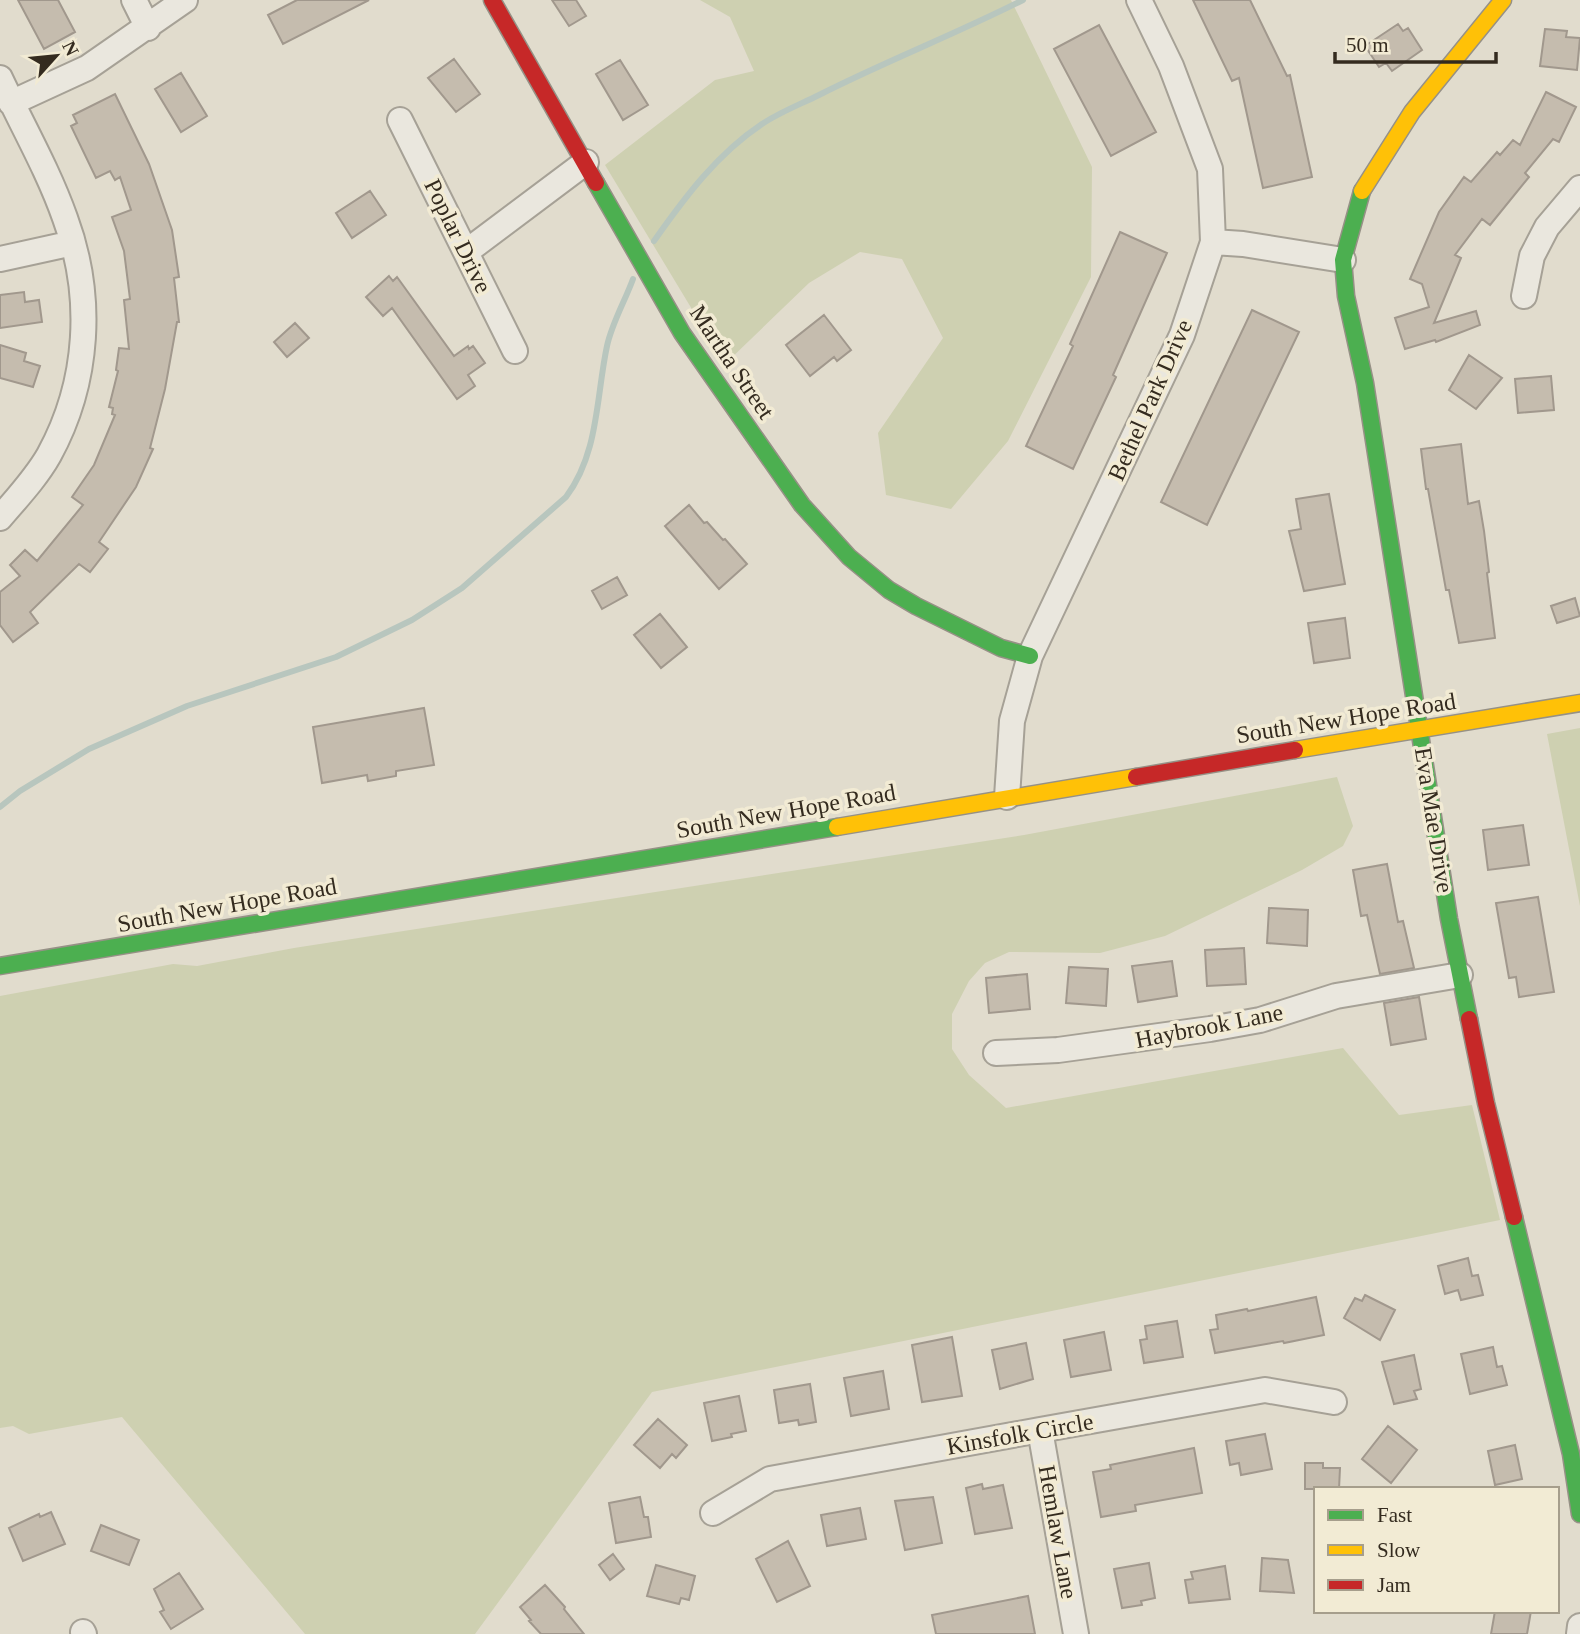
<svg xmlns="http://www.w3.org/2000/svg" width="1580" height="1634" font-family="'Times New Roman',serif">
  <rect width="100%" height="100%" fill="#e1dccd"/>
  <path fill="#ced0b1" d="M700,0H1011L1092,167L1091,277L1008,441L951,509L886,495L878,433L943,338L902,259L860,252L809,283L725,364L605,165L715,80L754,71L730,17Z
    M1580,728V906L1547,734Z
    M1337,777L1353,826L1343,846L1302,870L1165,936L1100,953L1009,952L985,963L969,981L952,1014V1049L969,1075L1006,1108L1343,1048L1399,1115L1472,1105L1500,1220L652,1392L475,1634H305L122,1417L29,1434L13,1426L0,1428V996L173,964L197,966L294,948L1024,835Z"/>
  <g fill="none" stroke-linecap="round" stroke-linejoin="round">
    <path stroke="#b8c6be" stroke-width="6" d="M654,241C685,197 717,154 762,124C780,112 801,104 819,95C886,61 956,34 1023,0
      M0,807L20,791L89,749L187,706L336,657L412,620L462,588L566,497C599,453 596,397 607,346C612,323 625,301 633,279"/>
  </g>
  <path fill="#c5bcae" stroke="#a1988d" stroke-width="2" d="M18,0H58L75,32L44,49Z
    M297,0H369L283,44L268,15Z
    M552,0H576L586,16L569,26Z
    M1193,0H1250L1287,76L1290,75L1312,177L1263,188L1239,78L1232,81Z
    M1398,24L1403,31L1408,28L1422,50L1392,71L1386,63L1379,67L1365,46Z
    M1099,25L1156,132L1111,156L1054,49Z
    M1545,29L1567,31L1566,37L1580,38L1577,70L1540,66Z
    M454,59L480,94L456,112L428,78Z
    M620,60L648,105L623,120L596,74Z
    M181,73L207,116L181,132L155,89Z
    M1546,92L1576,107L1559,142L1553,139L1525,173L1529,177L1490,225L1482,219L1455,255L1461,258L1434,323L1476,311L1480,325L1436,342L1435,340L1405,349L1395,318L1429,307L1422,284L1410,279L1439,212L1464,177L1471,182L1497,152L1500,155L1513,140L1520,145Z
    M115,94L149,164L172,230L179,277L174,278L179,322H177L165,389L150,448L153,449L136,487L99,542L108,549L90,572L79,564L30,612L38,623L13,642L0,625V592L20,576L10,565L25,550L37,561L83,505L72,497L94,465L115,415L112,414L113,408L109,407L118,371L116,370L119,348L129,349L124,300L130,299L124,251L112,217L131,210L120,177L115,180L110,171L96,178L71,126L77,123L73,115Z
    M370,191L386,215L352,238L336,213Z
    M1120,232L1167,253L1113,375L1116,377L1073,469L1026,446L1073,346L1070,344Z
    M389,276L393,281L397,277L454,356L468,346L469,349L473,346L485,363L468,375L475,386L457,399L392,308L383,316L366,297Z
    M24,292L25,302L39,300L42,322L0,328V295Z
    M1252,310L1299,332L1207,525L1161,502Z
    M824,315L851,350L837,361L834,357L810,376L786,345Z
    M295,323L309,338L287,357L274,342Z
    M0,345L26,353L24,361L40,366L33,387L0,378Z
    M1469,355L1502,378L1476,409L1449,390Z
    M1551,376L1554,410L1518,413L1515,379Z
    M1461,444L1468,504L1479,501L1484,531L1489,572L1487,573L1495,638L1459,643L1449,590H1446L1428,489H1426L1421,449Z
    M1329,494L1345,584L1304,591L1289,531L1301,529L1296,499Z
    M689,505L704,523L707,522L723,540L725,539L747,564L719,589L665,526Z
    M617,577L627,595L602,609L592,591Z
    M1575,598L1580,616L1557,623L1551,606Z
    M660,614L687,647L661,668L634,635Z
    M1345,618L1350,658L1314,663L1308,623Z
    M424,708L434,765L396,771V776L368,781L367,775L322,783L313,727Z
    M1523,825L1529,865L1488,870L1483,830Z
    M1387,864L1398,922L1403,921L1414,968L1380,974L1367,915L1361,916L1353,870Z
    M1538,897L1554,992L1519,997L1516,977L1509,978L1496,903Z
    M1269,908L1308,910L1307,946L1267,943Z
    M1244,948L1246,984L1207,986L1205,950Z
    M1172,961L1177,996L1138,1002L1132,966Z
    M1069,967L1108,969L1106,1006L1066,1003Z
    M1027,974L1030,1009L989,1013L986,978Z
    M1419,997L1426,1039L1391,1045L1384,1003Z
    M1468,1258L1472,1276L1478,1275L1483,1295L1461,1300L1458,1290L1445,1294L1438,1266Z
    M1365,1295L1395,1310L1380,1340L1344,1318L1355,1298L1362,1301Z
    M1316,1297L1324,1335L1284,1343L1283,1341L1215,1353L1210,1330L1218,1329L1216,1315L1247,1309L1248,1311Z
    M1177,1321L1183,1357L1144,1363L1140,1340L1147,1339L1145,1326Z
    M1104,1332L1111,1370L1071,1377L1064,1340Z
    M952,1337L962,1396L922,1402L912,1345Z
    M1026,1343L1033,1379L1000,1389L992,1350Z
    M1493,1347L1497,1367L1502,1366L1507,1385L1470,1394L1461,1354Z
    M1414,1355L1421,1389L1414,1391L1417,1399L1394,1404L1382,1362Z
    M883,1371L889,1409L851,1416L844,1378Z
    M810,1384L816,1422L799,1425L798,1420L779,1423L774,1390Z
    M739,1396L746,1431L731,1434L732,1437L712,1441L704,1403Z
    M658,1419L687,1445L676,1458L672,1454L660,1468L634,1445Z
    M1388,1426L1417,1450L1391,1483L1362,1459Z
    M1265,1434L1272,1469L1241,1475L1239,1463L1230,1465L1226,1441Z
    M1515,1445L1522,1479L1495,1485L1488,1451Z
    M1194,1448L1202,1493L1135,1505L1136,1511L1101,1517L1093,1472L1111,1469L1110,1465Z
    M1305,1463H1323V1468H1340L1339,1489H1305Z
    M982,1484L983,1489L1003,1485L1012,1528L975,1534L966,1488Z
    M640,1497L644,1517H648L651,1537L616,1543L609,1503Z
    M933,1497L942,1543L905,1550L895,1501Z
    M860,1508L866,1539L827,1546L821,1515Z
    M51,1512L65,1544L23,1561L9,1528L39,1514L40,1517Z
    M101,1525L139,1540L129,1565L91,1551Z
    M788,1541L810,1586L777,1602L756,1559Z
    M613,1554L624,1569L610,1580L599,1565Z
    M1262,1558L1288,1560L1294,1593L1260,1591Z
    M1149,1563L1155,1598L1141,1601L1142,1605L1122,1608L1114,1569Z
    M656,1565L695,1576L689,1600L681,1598L679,1604L647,1596Z
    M1225,1566L1230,1599L1189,1603L1185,1580L1193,1579L1191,1572Z
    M179,1573L203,1609L171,1629L160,1612L164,1610L154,1589Z
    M545,1585L565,1607L564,1609L584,1634H541L529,1621L531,1620L520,1607Z
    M1028,1596L1035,1634H936L932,1615Z
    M1495,1611H1531L1527,1634H1491Z"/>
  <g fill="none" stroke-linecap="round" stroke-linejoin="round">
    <defs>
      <path id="street" d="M134,0L148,28
        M0,78C22,125 48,170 65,218C94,296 89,382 49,455C36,478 17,498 0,518
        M11,103L87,68L185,0
        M400,120L515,351
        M1213,242L1243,244L1343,260
        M466,252L586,162
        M0,259L73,243
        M1524,296L1532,256L1547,227L1580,188
        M1007,797L1012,721L1030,656L1182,335L1213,242L1210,169L1171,66L1139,0
        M996,1053L1058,1050L1210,1029L1260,1020L1336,996L1460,975
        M1040,1430L1076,1634
        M713,1513L770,1479L1040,1430L1265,1390L1334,1402
        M83,1632L84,1634
        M1579,1634L1580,1626"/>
      <path id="fast" d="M596,183L682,333L802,505L849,557L889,590L916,606L1001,648L1030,656
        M1362,191L1343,260L1346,296L1365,383L1449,919L1469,1019
        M0,966L837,827
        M1514,1217L1571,1454L1580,1514"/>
      <path id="slow" d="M1362,191L1412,112L1503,0
        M1295,750L1580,703
        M837,827L1136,777"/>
      <path id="jam" d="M492,0L596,183
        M1136,777L1295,750
        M1469,1019L1486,1103L1514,1217"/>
    </defs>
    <use href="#street" stroke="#a6a196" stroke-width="28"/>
    <use href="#fast" stroke="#969186" stroke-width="19"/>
    <use href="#slow" stroke="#969186" stroke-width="19"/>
    <use href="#jam" stroke="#969186" stroke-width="19"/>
    <use href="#street" stroke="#eae7de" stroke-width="24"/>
    <use href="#fast" stroke="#4caf50" stroke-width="16"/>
    <use href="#slow" stroke="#ffc107" stroke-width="16"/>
    <use href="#jam" stroke="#c62828" stroke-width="16"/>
  </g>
  <g text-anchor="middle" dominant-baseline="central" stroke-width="7" stroke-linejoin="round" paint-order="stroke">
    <g font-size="24" fill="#342b1f" stroke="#f2ebd4">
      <text transform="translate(458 236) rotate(64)">Poplar Drive</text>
      <text transform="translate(732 362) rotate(56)">Martha Street</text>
      <text transform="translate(1150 400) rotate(-66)">Bethel Park Drive</text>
      <text transform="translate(1346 718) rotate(-9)">South New Hope Road</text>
      <text transform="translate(786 811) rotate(-10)">South New Hope Road</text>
      <text transform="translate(1434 820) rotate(81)">Eva Mae Drive</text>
      <text transform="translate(227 905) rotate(-10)">South New Hope Road</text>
      <text transform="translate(1209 1026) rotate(-11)">Haybrook Lane</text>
      <text transform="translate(1020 1434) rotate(-10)">Kinsfolk Circle</text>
      <text transform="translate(1058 1532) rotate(80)">Hemlaw Lane</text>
    </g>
  </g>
  <rect x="1314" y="1487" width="245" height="126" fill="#f2ebd4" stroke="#a69e8c" stroke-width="2"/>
  <rect x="1328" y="1510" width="35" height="10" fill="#4caf50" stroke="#a69e8c" stroke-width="2"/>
  <text x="1377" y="1522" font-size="21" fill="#342b1f">Fast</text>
  <rect x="1328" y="1545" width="35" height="10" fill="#ffc107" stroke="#a69e8c" stroke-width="2"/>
  <text x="1377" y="1557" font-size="21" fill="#342b1f">Slow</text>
  <rect x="1328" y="1580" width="35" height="10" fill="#c62828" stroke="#a69e8c" stroke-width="2"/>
  <text x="1377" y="1592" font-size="21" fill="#342b1f">Jam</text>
  <g transform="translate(56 56) rotate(63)" stroke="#f2ebd4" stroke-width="5" paint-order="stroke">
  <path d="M0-5L12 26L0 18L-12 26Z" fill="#342b1f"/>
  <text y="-10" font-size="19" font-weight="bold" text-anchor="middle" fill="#342b1f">N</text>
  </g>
  <path d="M1335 52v10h161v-10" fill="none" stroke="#342b1f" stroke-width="3.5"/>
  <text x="1346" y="52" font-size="21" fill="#342b1f" stroke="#f2ebd4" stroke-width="5" paint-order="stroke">50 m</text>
</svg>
